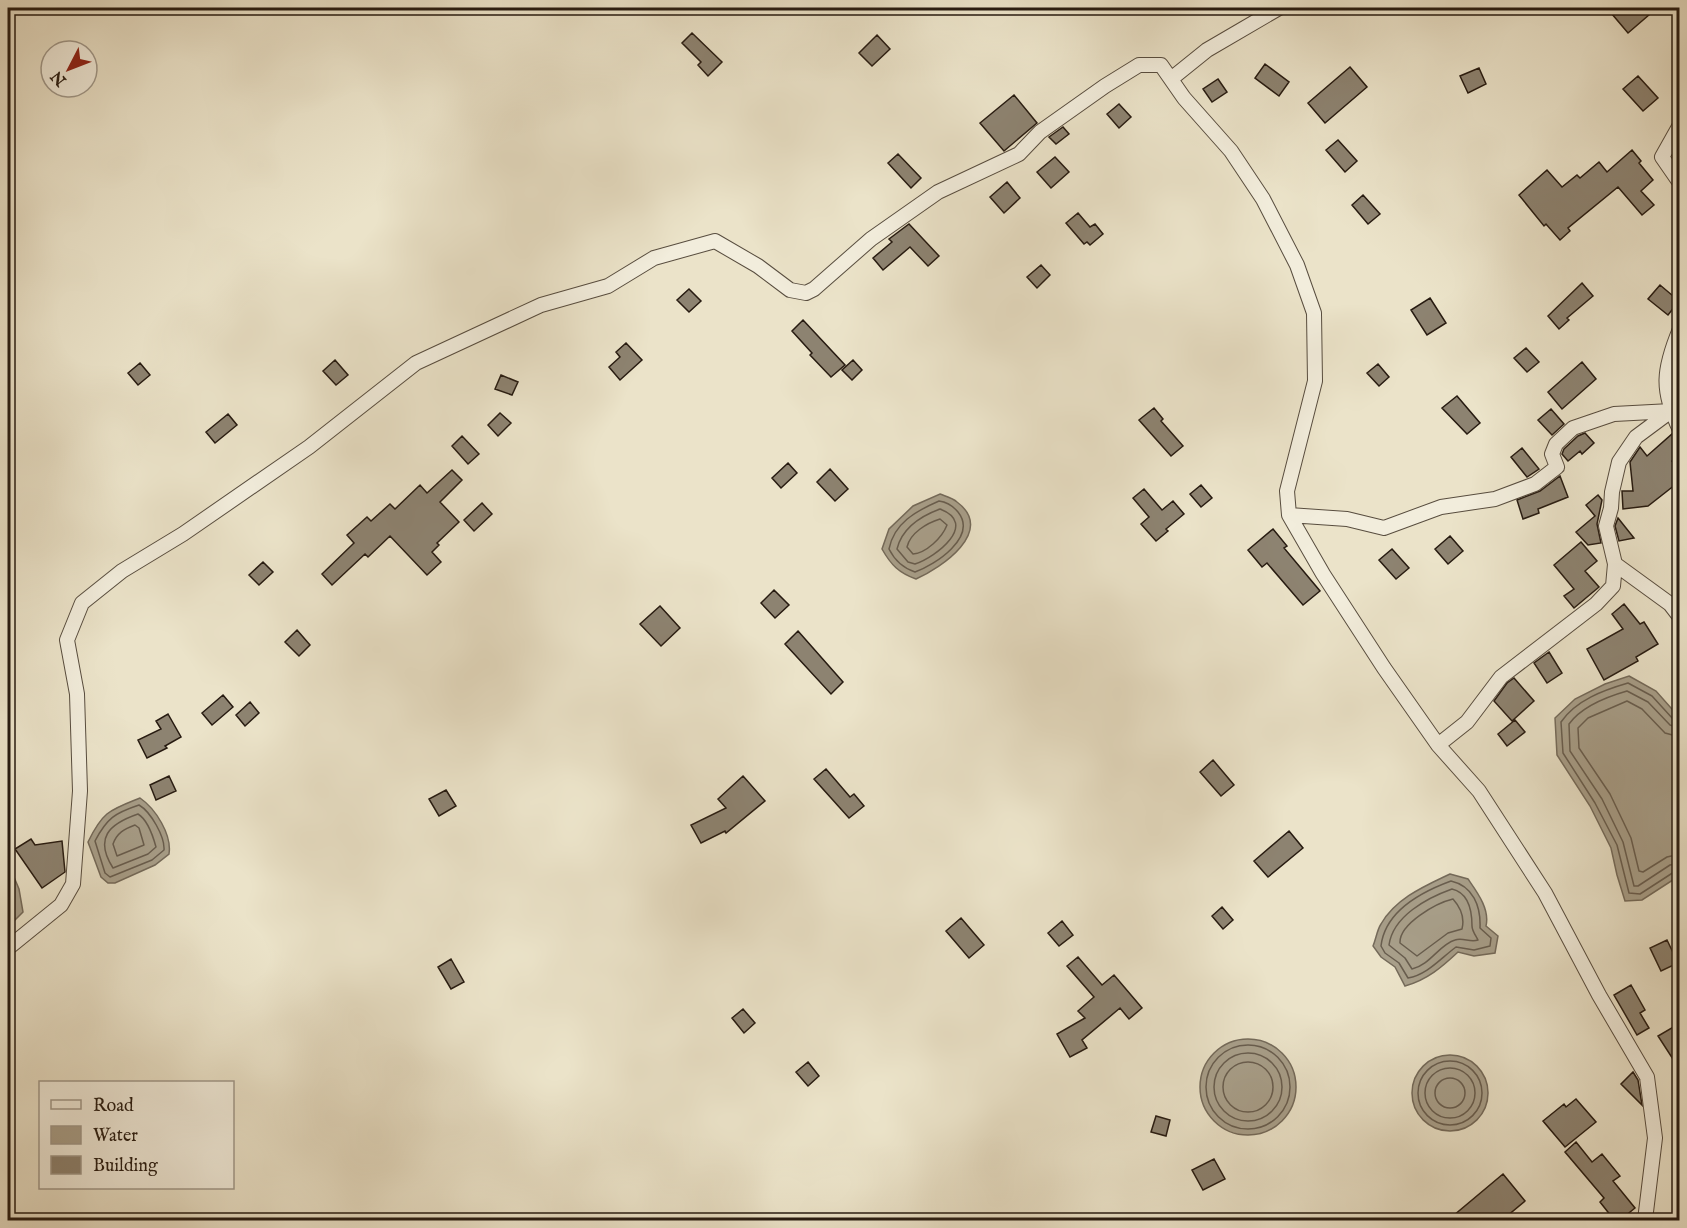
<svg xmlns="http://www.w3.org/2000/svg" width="1687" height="1228" font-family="'IM FELL English',serif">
  <rect width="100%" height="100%" fill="#ebe3c9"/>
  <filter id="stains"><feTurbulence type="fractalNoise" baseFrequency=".00333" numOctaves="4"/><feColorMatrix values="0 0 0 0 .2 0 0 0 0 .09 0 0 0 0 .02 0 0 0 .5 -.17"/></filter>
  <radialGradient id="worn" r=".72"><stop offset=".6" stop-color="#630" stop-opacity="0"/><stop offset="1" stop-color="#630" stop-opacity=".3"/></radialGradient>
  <path fill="#a89f8a" stroke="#746a5a" stroke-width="1.5" d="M940,494C945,496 953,498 957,502C996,531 941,568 916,579C899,573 891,565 882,549L889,529L913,506Z
    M1629,676L1656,691L1679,717V876L1642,900L1625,901L1617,875L1611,848L1590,806L1557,755L1555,718L1575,699L1605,684Z
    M140,798C156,809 172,835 169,854L155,865L115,883H108L101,877L88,842C103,811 110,810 140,798Z
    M8,863L19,889L23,912L8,927Z
    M1450,874L1468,879C1477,892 1490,909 1486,926L1498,936L1495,953L1474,956L1458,952C1442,967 1427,980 1405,986L1395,967L1381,957L1373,946C1376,939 1377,930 1381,924C1396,898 1425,886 1450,874Z
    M1200 1087a48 48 0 1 1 96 0a48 48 0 1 1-96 0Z
    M1412 1093a38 38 0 1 1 76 0a38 38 0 1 1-76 0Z"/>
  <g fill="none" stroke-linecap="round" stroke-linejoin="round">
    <path stroke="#685d4e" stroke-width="1.5" d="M939,501C947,502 953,506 958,512C978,537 935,565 915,572C903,568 895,561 889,549C894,523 916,511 939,501Z
      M940,509C979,524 936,557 915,564L908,562L897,549C902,528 921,516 940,509Z
      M940,519L947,525C942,538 926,553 913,554L907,547C910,533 927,523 940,519Z
      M1680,720L1673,719L1652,696L1628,683C1604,690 1576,700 1561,722L1563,753L1595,803L1617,845L1629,893L1640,894L1674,872L1680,871
      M1680,728L1670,725L1648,702L1627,691C1606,697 1582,706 1569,724L1570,751L1602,799L1623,842L1634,886H1638L1670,865L1680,863
      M1680,737L1665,733L1642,709L1627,701L1588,718L1578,728L1579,748L1610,794L1631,838L1639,871L1643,872L1667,857L1680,854
      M139,805C151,812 165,837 164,850L152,860L110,877L105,873L95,841C107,818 115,813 139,805Z
      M138,814C148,820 153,836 156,847L148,854L113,868C94,838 109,824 138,814Z
      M135,825L139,828L144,845L117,856L113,844C117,833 124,829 135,825Z
      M1451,881C1473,886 1481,906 1480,928L1491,938L1490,946L1474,950L1456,947C1441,958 1427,975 1408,978L1399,963L1385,953L1381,946C1385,911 1421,892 1451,881Z
      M1452,889C1469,893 1472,912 1472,926C1472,931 1476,936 1478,940C1470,943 1463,937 1455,940C1440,944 1430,965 1412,969L1405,958L1389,945C1393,916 1427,898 1452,889Z
      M1453,899C1461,908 1465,917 1462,929L1448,933L1417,956L1400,943C1399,924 1436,903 1453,899Z
      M1206 1087a42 42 0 1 1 84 0a42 42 0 1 1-84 0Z
      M1214 1087a34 34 0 1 1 68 0a34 34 0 1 1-68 0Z
      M1418 1093a32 32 0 1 1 64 0a32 32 0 1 1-64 0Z
      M1223 1087a25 25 0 1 1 50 0a25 25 0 1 1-50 0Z
      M1425 1093a25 25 0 1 1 50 0a25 25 0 1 1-50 0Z
      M1435 1093a15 15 0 1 1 30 0a15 15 0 1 1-30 0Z"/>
  </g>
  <path fill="#8d8371" stroke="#271b11" stroke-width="1.5" d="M1620,8H1657L1628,33L1612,14Z
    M692,33L722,62L708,76L698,65L701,62L682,43Z
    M877,35L890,49L872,66L859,53Z
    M1265,64L1289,82L1279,96L1255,78Z
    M1350,67L1367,87L1325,123L1308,103Z
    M1479,68L1486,84L1468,93L1460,76Z
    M1638,76L1658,98L1643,111L1623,89Z
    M1218,79L1227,92L1212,102L1203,89Z
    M1014,95L1037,123L1004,151L980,123Z
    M1119,104L1131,117L1119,128L1107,114Z
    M1063,127L1069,134L1056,144L1049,137Z
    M1338,140L1357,161L1345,172L1326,150Z
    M1632,150L1641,161L1639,163L1653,180L1641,191L1654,205L1642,215L1618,187L1568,228L1570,231L1560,240L1546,224L1544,226L1519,195L1547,170L1562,187L1577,175L1580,178L1599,162L1607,172Z
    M898,154L921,178L911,188L888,163Z
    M1055,157L1069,172L1051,188L1037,172Z
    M1007,182L1020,198L1004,213L990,197Z
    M1363,195L1380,214L1368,224L1352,205Z
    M1078,213L1090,227L1095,224L1103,234L1090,245L1087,242L1084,244L1066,223Z
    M909,224L939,256L928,266L910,247L883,270L873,258L892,242L889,239Z
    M1041,265L1050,275L1037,288L1027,277Z
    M1582,283L1593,296L1567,318L1569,320L1559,329L1548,316Z
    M1660,285L1679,301L1668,315L1648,299Z
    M689,289L701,301L689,312L677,300Z
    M1430,298L1446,323L1427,335L1411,310Z
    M803,320L845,365L831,377L810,355L812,353L792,331Z
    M626,343L642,360L620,380L609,367L620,357L616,352Z
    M1526,348L1539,362L1527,372L1514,358Z
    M335,360L348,375L336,385L323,371Z
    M853,360L862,370L852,380L842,370Z
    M1582,362L1596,379L1562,409L1548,392Z
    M140,363L150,375L138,385L128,373Z
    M1378,364L1389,377L1379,386L1367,373Z
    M501,375L518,382L512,395L495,389Z
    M1457,396L1480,423L1467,434L1442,408Z
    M1154,408L1163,419L1161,421L1183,446L1171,456L1139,420Z
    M1551,409L1564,424L1552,435L1538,420Z
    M500,413L511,423L498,436L488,425Z
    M228,414L237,425L215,443L206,432Z
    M1585,433L1594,443L1582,454L1580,451L1568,461L1562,454L1564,449L1578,436Z
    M1672,434L1680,439V454L1672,461L1680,471V481L1648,506L1623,509L1622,491H1633L1630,462L1640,447L1647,456Z
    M462,436L479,454L468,464L452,446Z
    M1522,448L1539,469L1527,477L1511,457Z
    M788,463L797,473L781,488L772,478Z
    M830,469L848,489L835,501L817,482Z
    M452,470L462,480L440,502L459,522L437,543L439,545L432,552L441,562L427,575L390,536L368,557L365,554L332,585L322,574L354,543L347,535L367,517L371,521L390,504L395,509L420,485L427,493Z
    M1560,476L1568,497L1538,509L1539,513L1523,519L1517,500L1540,491Z
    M1201,485L1212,498L1201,507L1190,494Z
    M1144,489L1162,510L1173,501L1184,514L1166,529L1168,531L1156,541L1141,524L1149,517L1133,498Z
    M1598,495L1602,500L1597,524L1601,543L1588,545L1576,532L1595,516L1586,505Z
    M482,503L492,514L474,531L464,520Z
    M1618,518L1634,538L1619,541L1615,526Z
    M1273,529L1287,546L1284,548L1320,591L1303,605L1267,563L1262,567L1248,550Z
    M1450,536L1463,551L1448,564L1435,549Z
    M1581,542L1597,561L1585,571L1599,587L1574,608L1564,596L1574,589L1554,565Z
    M1392,549L1409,568L1396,579L1379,560Z
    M263,562L273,572L259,585L249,575Z
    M774,590L789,605L775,618L761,603Z
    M1624,604L1640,624L1644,622L1658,644L1636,657L1638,661L1604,680L1587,649L1623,629L1612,614Z
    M660,606L680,628L661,646L640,624Z
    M297,630L310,645L299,656L285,642Z
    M798,631L843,682L831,694L785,644Z
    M1549,652L1562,673L1547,683L1534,663Z
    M1514,678L1534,701L1512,721L1494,701L1507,683Z
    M223,695L233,707L212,725L202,713Z
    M250,702L259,713L245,726L236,715Z
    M168,714L181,737L165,746L167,748L147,758L138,740L161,729L156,721Z
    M1515,720L1525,732L1507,746L1498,734Z
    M1213,760L1234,785L1221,796L1200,772Z
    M826,769L850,797L854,794L864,806L849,818L814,779Z
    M169,776L176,791L156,800L150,785Z
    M743,776L765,801L726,833L725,831L701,843L691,825L726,808L718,799Z
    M446,790L456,806L439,816L429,799Z
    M1289,831L1303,848L1268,877L1254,861Z
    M31,839L35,845L62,841L65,872L42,888L15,849Z
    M1222,907L1233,920L1223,929L1212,916Z
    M961,918L984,945L969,958L946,931Z
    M1062,921L1073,935L1059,946L1048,933Z
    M1667,940L1678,963L1661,971L1650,948Z
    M1078,957L1102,985L1114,975L1142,1008L1129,1019L1120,1008L1082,1040L1087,1048L1070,1057L1057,1034L1085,1018L1078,1011L1094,997L1067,966Z
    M451,959L464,982L451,989L438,967Z
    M1631,985L1645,1010L1640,1013L1649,1028L1637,1035L1614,995Z
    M743,1009L755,1023L744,1033L732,1018Z
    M1675,1026L1680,1035V1070L1658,1036Z
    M808,1062L819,1076L808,1086L796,1072Z
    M1633,1072L1638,1080L1642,1105L1621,1084Z
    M1576,1099L1596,1122L1565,1147L1543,1121L1564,1104L1566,1107Z
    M1156,1116L1170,1120L1166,1136L1151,1132Z
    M1576,1142L1592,1162L1602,1154L1620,1176L1613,1181L1635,1208L1619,1221H1615L1600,1202L1604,1198L1565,1152Z
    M1214,1159L1225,1179L1203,1190L1192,1170Z
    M1503,1174L1525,1201L1501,1221H1447Z"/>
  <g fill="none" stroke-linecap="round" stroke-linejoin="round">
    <defs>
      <path id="street" d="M1171,79L1207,50L1279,8
        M1680,125L1662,157L1680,183
        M1680,329C1663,370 1661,390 1680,430
        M1289,515L1347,519L1384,528L1441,507L1495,499L1535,484L1557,467L1552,454L1556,444L1573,428L1614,414L1671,411
        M1615,564L1670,604L1680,617
        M1438,745L1467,722L1501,677L1596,604L1613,586L1615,564L1606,526L1611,508L1612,492L1619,462L1636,437L1671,411
        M8,948L61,905L73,884L80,791L77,694L67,640L82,603L122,571L183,534L309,447L416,363L541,305L608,286L654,258L715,241L758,266L790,290L806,293L814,289L871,239L938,192L1019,154L1040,132L1105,86L1139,65H1161L1184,98L1231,151L1263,199L1297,265L1314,313L1315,381L1287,491L1289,515L1323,574L1384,668L1438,745L1479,791L1545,893L1599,995L1647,1077L1655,1138L1645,1220"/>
    </defs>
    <use href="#street" stroke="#584d3f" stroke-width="16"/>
    <use href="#street" stroke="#f2eddc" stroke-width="14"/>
  </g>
  <rect width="1687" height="1228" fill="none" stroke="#ebe3c9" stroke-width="30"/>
  <rect x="9" y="9" width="1669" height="1210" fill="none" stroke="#271b11" stroke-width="3"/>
  <rect x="15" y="15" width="1657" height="1198" fill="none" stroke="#271b11" stroke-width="1.5"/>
  <rect x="39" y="1081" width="195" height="108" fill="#f2eddc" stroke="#a1998b" stroke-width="1.5"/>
  <rect x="51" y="1100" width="30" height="9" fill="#f2eddc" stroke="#a1998b" stroke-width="1.5"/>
  <text x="93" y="1111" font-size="18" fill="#271b11">Road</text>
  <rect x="51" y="1126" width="30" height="18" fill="#a89f8a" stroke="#a1998b" stroke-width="1.5"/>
  <text x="93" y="1141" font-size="18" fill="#271b11">Water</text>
  <rect x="51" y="1156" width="30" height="18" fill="#8d8371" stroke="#a1998b" stroke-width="1.5"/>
  <text x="93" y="1171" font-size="18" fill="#271b11">Building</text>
  <g transform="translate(69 69) rotate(228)"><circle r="28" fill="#f2eddc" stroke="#a1998b" stroke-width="1.5"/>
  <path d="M0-4.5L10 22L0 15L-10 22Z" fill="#8f2418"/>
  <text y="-9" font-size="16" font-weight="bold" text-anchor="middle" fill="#271b11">N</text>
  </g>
  <rect width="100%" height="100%" filter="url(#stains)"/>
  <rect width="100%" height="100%" fill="url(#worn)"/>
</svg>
